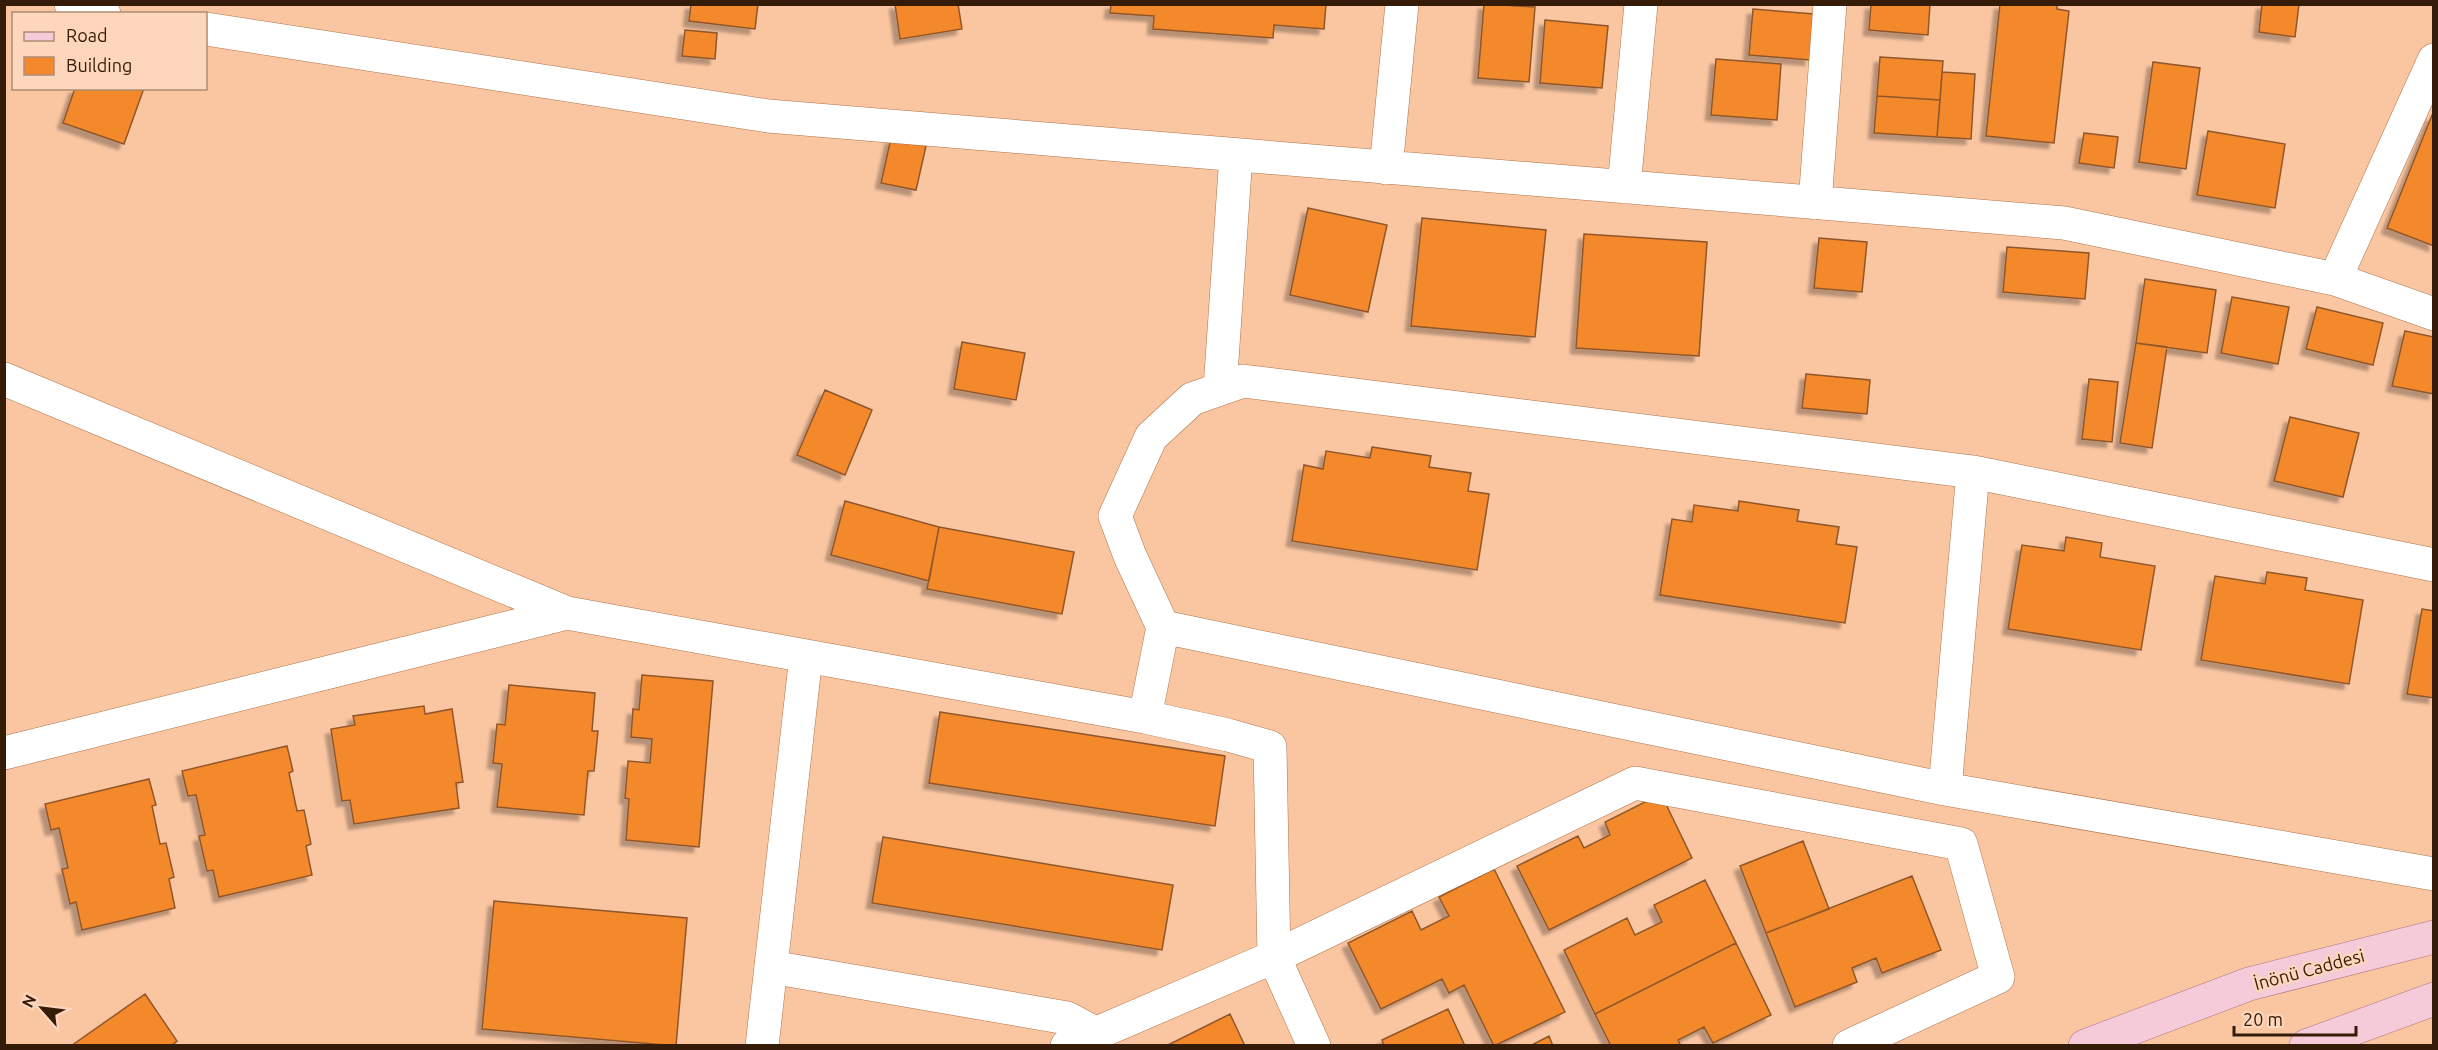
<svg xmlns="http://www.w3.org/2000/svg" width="2438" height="1050" font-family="Ubuntu,sans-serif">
  <defs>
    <filter id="shadow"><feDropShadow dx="-5.5" dy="5.5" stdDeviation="1.5" flood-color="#0004"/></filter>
  </defs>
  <rect width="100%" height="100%" fill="#fac6a2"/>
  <path fill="#f3892c" stroke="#90572b" stroke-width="1.5" filter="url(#shadow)" d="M691,4H758L755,29L689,21Z
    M895,4H958L962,29L900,39Z
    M1111,4H1326L1324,29L1274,25L1273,38L1153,29L1154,16L1110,13Z
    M1484,4L1535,7L1529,82L1478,78Z
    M1871,4H1930L1928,35L1869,30Z
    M2000,4H2057V9L2069,11L2054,143L1986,136Z
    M2262,4H2299L2295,37L2259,32Z
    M1753,9L1814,14L1810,60L1749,55Z
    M1545,20L1608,26L1602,88L1540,83Z
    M685,30L717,33L715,59L682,56Z
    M1880,57L1943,61L1940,100L1877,96Z
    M1716,59L1781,64L1777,120L1711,115Z
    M2153,62L2200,68L2186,169L2139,162Z
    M1942,72L1975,74L1971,139L1937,137Z
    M75,88H144L124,144L63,123Z
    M1877,96L1940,100L1937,137L1874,133Z
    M2432,115L2434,116V246L2387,228Z
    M2208,131L2285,144L2275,208L2197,195Z
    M2084,133L2118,137L2114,168L2079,163Z
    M891,138L926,146L916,190L881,183Z
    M1308,208L1387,225L1368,312L1290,295Z
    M1422,218L1546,230L1535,337L1411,326Z
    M1584,234L1707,242L1699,356L1576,348Z
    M1819,238L1867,242L1862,292L1814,288Z
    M2007,247L2089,253L2085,299L2003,292Z
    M2145,279L2216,290L2207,353L2136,343Z
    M2232,297L2289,307L2278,364L2221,353Z
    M2317,307L2383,323L2373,365L2306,349Z
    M2405,331L2434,337V394L2392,386Z
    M962,342L1025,353L1016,400L954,389Z
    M2136,343L2167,347L2152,448L2120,443Z
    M1806,374L1870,380L1867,414L1802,408Z
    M2089,379L2118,382L2112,442L2082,439Z
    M825,390L872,410L845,475L797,455Z
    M2290,417L2359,433L2343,497L2274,481Z
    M1372,447L1431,456L1429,467L1471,473L1468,491L1489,494L1477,570L1292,541L1304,465L1323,469L1326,451L1370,458Z
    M845,501L939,527L929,581L831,555Z
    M1739,501L1799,510L1797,521L1839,527L1836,544L1857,547L1845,623L1660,595L1672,519L1692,522L1694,505L1738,511Z
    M939,527L1074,552L1062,614L927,589Z
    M2066,537L2102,543L2100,557L2155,566L2141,650L2008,629L2022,545L2064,551Z
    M2267,572L2307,578L2305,590L2363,600L2349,684L2201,660L2215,576L2265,584Z
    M2422,609L2434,611V698L2407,694Z
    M642,675L713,681L699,847L626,840L629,799L625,798L628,761L650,763L652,739L631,737L633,709L639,710Z
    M509,685L595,693L592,731H598L594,771H588L584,815L497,807L502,764L493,763L497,724L505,725Z
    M424,706L425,714L452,709L463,782L456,783L459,808L354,824L350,800L342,801L331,729L355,725L353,716Z
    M940,712L1225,756L1215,826L929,783Z
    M287,746L293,771L289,773L297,811L304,810L311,844L306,846L312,875L219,897L213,870L207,871L199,836L205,835L196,795L188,796L182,771Z
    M149,779L156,805L152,806L160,844L166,843L174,877L169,879L175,908L82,930L76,902L70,904L62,869L68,868L59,828L51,830L45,804Z
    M1661,794L1692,858L1549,930L1517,866L1578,836L1584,848L1610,835L1605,822Z
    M883,837L1173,885L1162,950L872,903Z
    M1803,841L1829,909L1766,933L1740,866Z
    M1494,869L1565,1012L1494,1046L1464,985L1449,993L1442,979L1381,1009L1348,943L1412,911L1421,930L1449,916L1439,897Z
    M1912,876L1941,950L1882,973L1876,958L1852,968L1857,982L1795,1007L1766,933Z
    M1705,880L1736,943L1595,1014L1564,950L1627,918L1635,935L1662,922L1654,905Z
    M494,901L687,918L676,1046L482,1029Z
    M1736,943L1771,1015L1713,1043L1704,1027L1678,1040L1681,1046H1611L1595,1014Z
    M145,994L177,1041L171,1046H71Z
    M1448,1009L1465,1046H1384L1382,1040Z
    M1230,1014L1245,1046H1166Z
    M1549,1036L1553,1046H1530Z"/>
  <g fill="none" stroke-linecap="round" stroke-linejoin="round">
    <defs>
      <path id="minor" d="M71,4L83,10L104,14
        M206,29L768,116L2064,223L2335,279L2434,314
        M1386,168L1402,4
        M1624,187L1641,4
        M1815,203L1830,4
        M2335,279L2434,60
        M4,379L567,613
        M1220,389L1236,155
        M2434,565L1973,472L1243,381L1192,399L1151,437L1115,516L1130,556L1163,627L1945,789L2434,874
        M1145,717L1163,627
        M4,753L567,613L1145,717L1228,735L1270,747L1274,957L1314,1046
        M1945,789L1973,472
        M771,967L1067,1018L1095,1033
        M762,1046L806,656
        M1067,1046L1274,957L1635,783L1961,844L1998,977L1849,1046"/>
      <path id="major" d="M2085,1046L2249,984L2434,937
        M2306,1046L2434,999"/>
    </defs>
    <use href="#minor" stroke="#af7448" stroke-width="34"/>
    <use href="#major" stroke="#ae7680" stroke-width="34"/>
    <use href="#minor" stroke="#fff" stroke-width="33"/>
    <use href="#major" stroke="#f5cad9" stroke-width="33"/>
  </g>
  <g text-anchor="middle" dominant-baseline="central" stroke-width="4.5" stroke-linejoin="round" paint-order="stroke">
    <g font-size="18" fill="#341c09" stroke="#fed6bb">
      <text transform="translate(2309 969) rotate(-15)">İnönü Caddesi</text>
    </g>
  </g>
  <rect width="2438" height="1050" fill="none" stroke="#341c09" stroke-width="12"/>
  <rect x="12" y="12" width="195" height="78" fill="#fed6bb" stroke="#ad8c74" stroke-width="1.5"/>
  <rect x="24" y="32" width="30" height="9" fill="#f5cad9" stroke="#ad8c74" stroke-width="1.5"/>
  <text x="66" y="42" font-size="18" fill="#341c09">Road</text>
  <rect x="24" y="57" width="30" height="18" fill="#f3892c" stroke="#ad8c74" stroke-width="1.5"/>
  <text x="66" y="72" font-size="18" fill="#341c09">Building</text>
  <g transform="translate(42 1008) rotate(298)" stroke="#fed6bb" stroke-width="4.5" paint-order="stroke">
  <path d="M0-4.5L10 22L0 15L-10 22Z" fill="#341c09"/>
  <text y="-9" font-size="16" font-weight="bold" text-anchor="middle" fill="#341c09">N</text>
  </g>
  <path d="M2234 1026v9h122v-9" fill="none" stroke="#341c09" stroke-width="3"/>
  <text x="2243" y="1026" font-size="18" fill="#341c09" stroke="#fed6bb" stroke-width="4.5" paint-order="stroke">20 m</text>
</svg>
